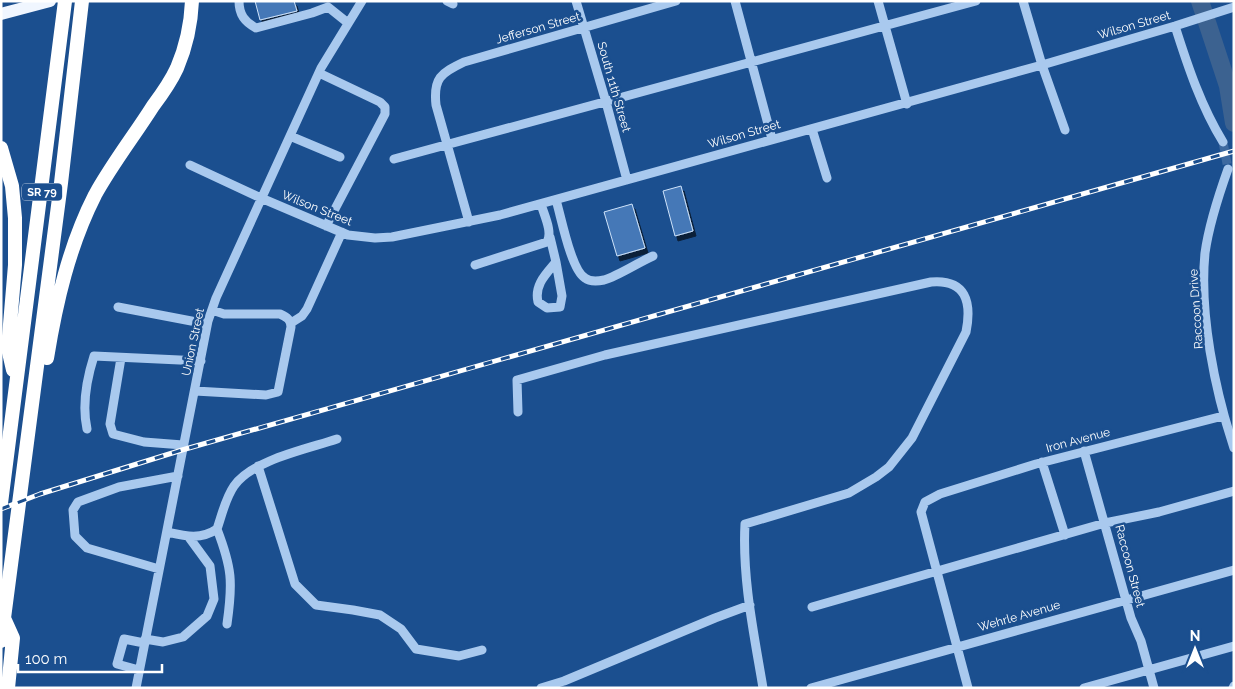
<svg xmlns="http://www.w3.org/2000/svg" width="1235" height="689" font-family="Raleway,sans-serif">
  <defs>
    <filter id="shadow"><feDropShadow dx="3" dy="5" stdDeviation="0" flood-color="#0009"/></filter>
  </defs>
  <rect width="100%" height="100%" fill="#1b4f8f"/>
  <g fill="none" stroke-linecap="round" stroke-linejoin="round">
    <path stroke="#3c6290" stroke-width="18" d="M1200,1L1228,86L1234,123"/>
  </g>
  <path fill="#4478b7" stroke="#cfe3fa" filter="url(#shadow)" d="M255,1H294L297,11L260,20Z
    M681,186L693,231L675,236L663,191Z
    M632,204L645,248L617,256L604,212Z"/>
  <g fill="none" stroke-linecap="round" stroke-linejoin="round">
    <path stroke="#3d69a0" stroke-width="9" stroke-dasharray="9 4.5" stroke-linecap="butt" d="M1223,142L1228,169"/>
    <path stroke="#a9c9ee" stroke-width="9" d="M239,1C239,15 245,22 256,28L312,13L328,7
      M447,1L453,4
      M576,1L606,102L627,180
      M735,1L772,139
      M878,1L907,104
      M1023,1L1042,65L1065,130
      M328,7L348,23
      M1175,26C1188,67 1201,106 1223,142
      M319,73L380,102L385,107V114L326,226
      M812,129L827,178
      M290,136L340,157
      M394,159L976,1
      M190,165L261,198L348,235L375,238L392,237L500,215L1042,65L1175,26L1234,7
      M1228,169C1218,197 1209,224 1205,253C1199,313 1215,391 1234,448
      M556,200C561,216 571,270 585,278C590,282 599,281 604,280C618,276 639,262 653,256
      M469,222L436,105C433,78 441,73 464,62L676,1
      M550,237L556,262
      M556,262L562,296L560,307L547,308L538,302C534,285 546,274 556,262Z
      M475,265L547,242C553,232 544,215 541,204
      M118,307L207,324
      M291,323L302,316L307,309L342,232
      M121,358L110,424L113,434L144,442L183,445
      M195,391L266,395L278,392L291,327C291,320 287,317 280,314H224L212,310
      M518,412L517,380L605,355L931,282C966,279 972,302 966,332L912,438L889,467L876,477L849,493L745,524C742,578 754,634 763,688
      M87,429C82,406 87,378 94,356L201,361
      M1084,451L1131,618L1141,641L1154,688
      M1042,462L1065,535
      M258,466L295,584L316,605L353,610L380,615L401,629L416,649L459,656L482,650
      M167,532C185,536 201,540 217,529
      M159,569L87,548L75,536L73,510L78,502L119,487L178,476
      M812,607L1105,523L1159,512L1234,491
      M227,624C233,582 232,568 217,529C222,515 225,499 234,486C252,460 307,449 337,439
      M145,639L163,642L183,637L207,616L214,599L210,566L188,536
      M139,670L117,664L124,639L144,643
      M136,688L208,321L216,298L321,68L362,1
      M541,688L564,681L715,618L750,605
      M811,688L1234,570
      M968,688L921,512L925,502L940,494L1036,464L1223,416
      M1084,688L1234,646
      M1233,688L1234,686"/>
    <path stroke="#f0f6ff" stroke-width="12" d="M1,14L50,1"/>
    <path stroke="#fff" stroke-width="14" d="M1,148L12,186L15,218V265L8,348L13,370
      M47,358C56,303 69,246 95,195C112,164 134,136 153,106C162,94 171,81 177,68C186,47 191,24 192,1
      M1,503C21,336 45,169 65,1
      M4,618L13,638L8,688
      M1,641L61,183L82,1"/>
    <defs>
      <path id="rail" d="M1,509L40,494L182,450L1234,151"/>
    </defs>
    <use href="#rail" stroke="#fff" stroke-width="5"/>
    <use href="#rail" stroke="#1b4f8f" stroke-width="3" stroke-dasharray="9" stroke-linecap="butt"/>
  </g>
  <g text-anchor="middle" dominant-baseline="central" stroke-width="5" stroke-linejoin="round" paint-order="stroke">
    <rect fill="#1b4f8f" stroke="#bbcadd" stroke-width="1" x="22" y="183.5" width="40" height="17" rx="4"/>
    <g font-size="11" font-weight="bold" fill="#fff">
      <text x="42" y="192">SR 79</text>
    </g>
    <g font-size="12" fill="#fff" stroke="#1b4f8f">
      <text transform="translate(1134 25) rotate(-16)">Wilson Street</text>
      <text transform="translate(538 28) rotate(-16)">Jefferson Street</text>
      <text transform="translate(614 87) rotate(74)">South 11th Street</text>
      <text transform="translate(744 134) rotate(-16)">Wilson Street</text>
      <text transform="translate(317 208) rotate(22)">Wilson Street</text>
      <text transform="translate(1196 309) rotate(-94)">Raccoon Drive</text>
      <text transform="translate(193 342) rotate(-78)">Union Street</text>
      <text transform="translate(1078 440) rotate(-15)">Iron Avenue</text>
      <text transform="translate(1130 566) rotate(75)">Raccoon Street</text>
      <text transform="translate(1019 616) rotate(-16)">Wehrle Avenue</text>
    </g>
  </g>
  <rect width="1235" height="689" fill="none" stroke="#ffffff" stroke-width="5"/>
  <g transform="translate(1195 649)" stroke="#1b4f8f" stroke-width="4" paint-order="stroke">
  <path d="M0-4L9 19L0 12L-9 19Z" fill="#ffffff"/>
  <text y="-8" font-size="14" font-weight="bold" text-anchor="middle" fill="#ffffff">N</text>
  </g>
  <path d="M18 664v8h144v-8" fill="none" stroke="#ffffff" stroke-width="2.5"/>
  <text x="25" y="664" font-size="15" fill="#ffffff" stroke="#1b4f8f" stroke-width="4" paint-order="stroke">100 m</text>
</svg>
